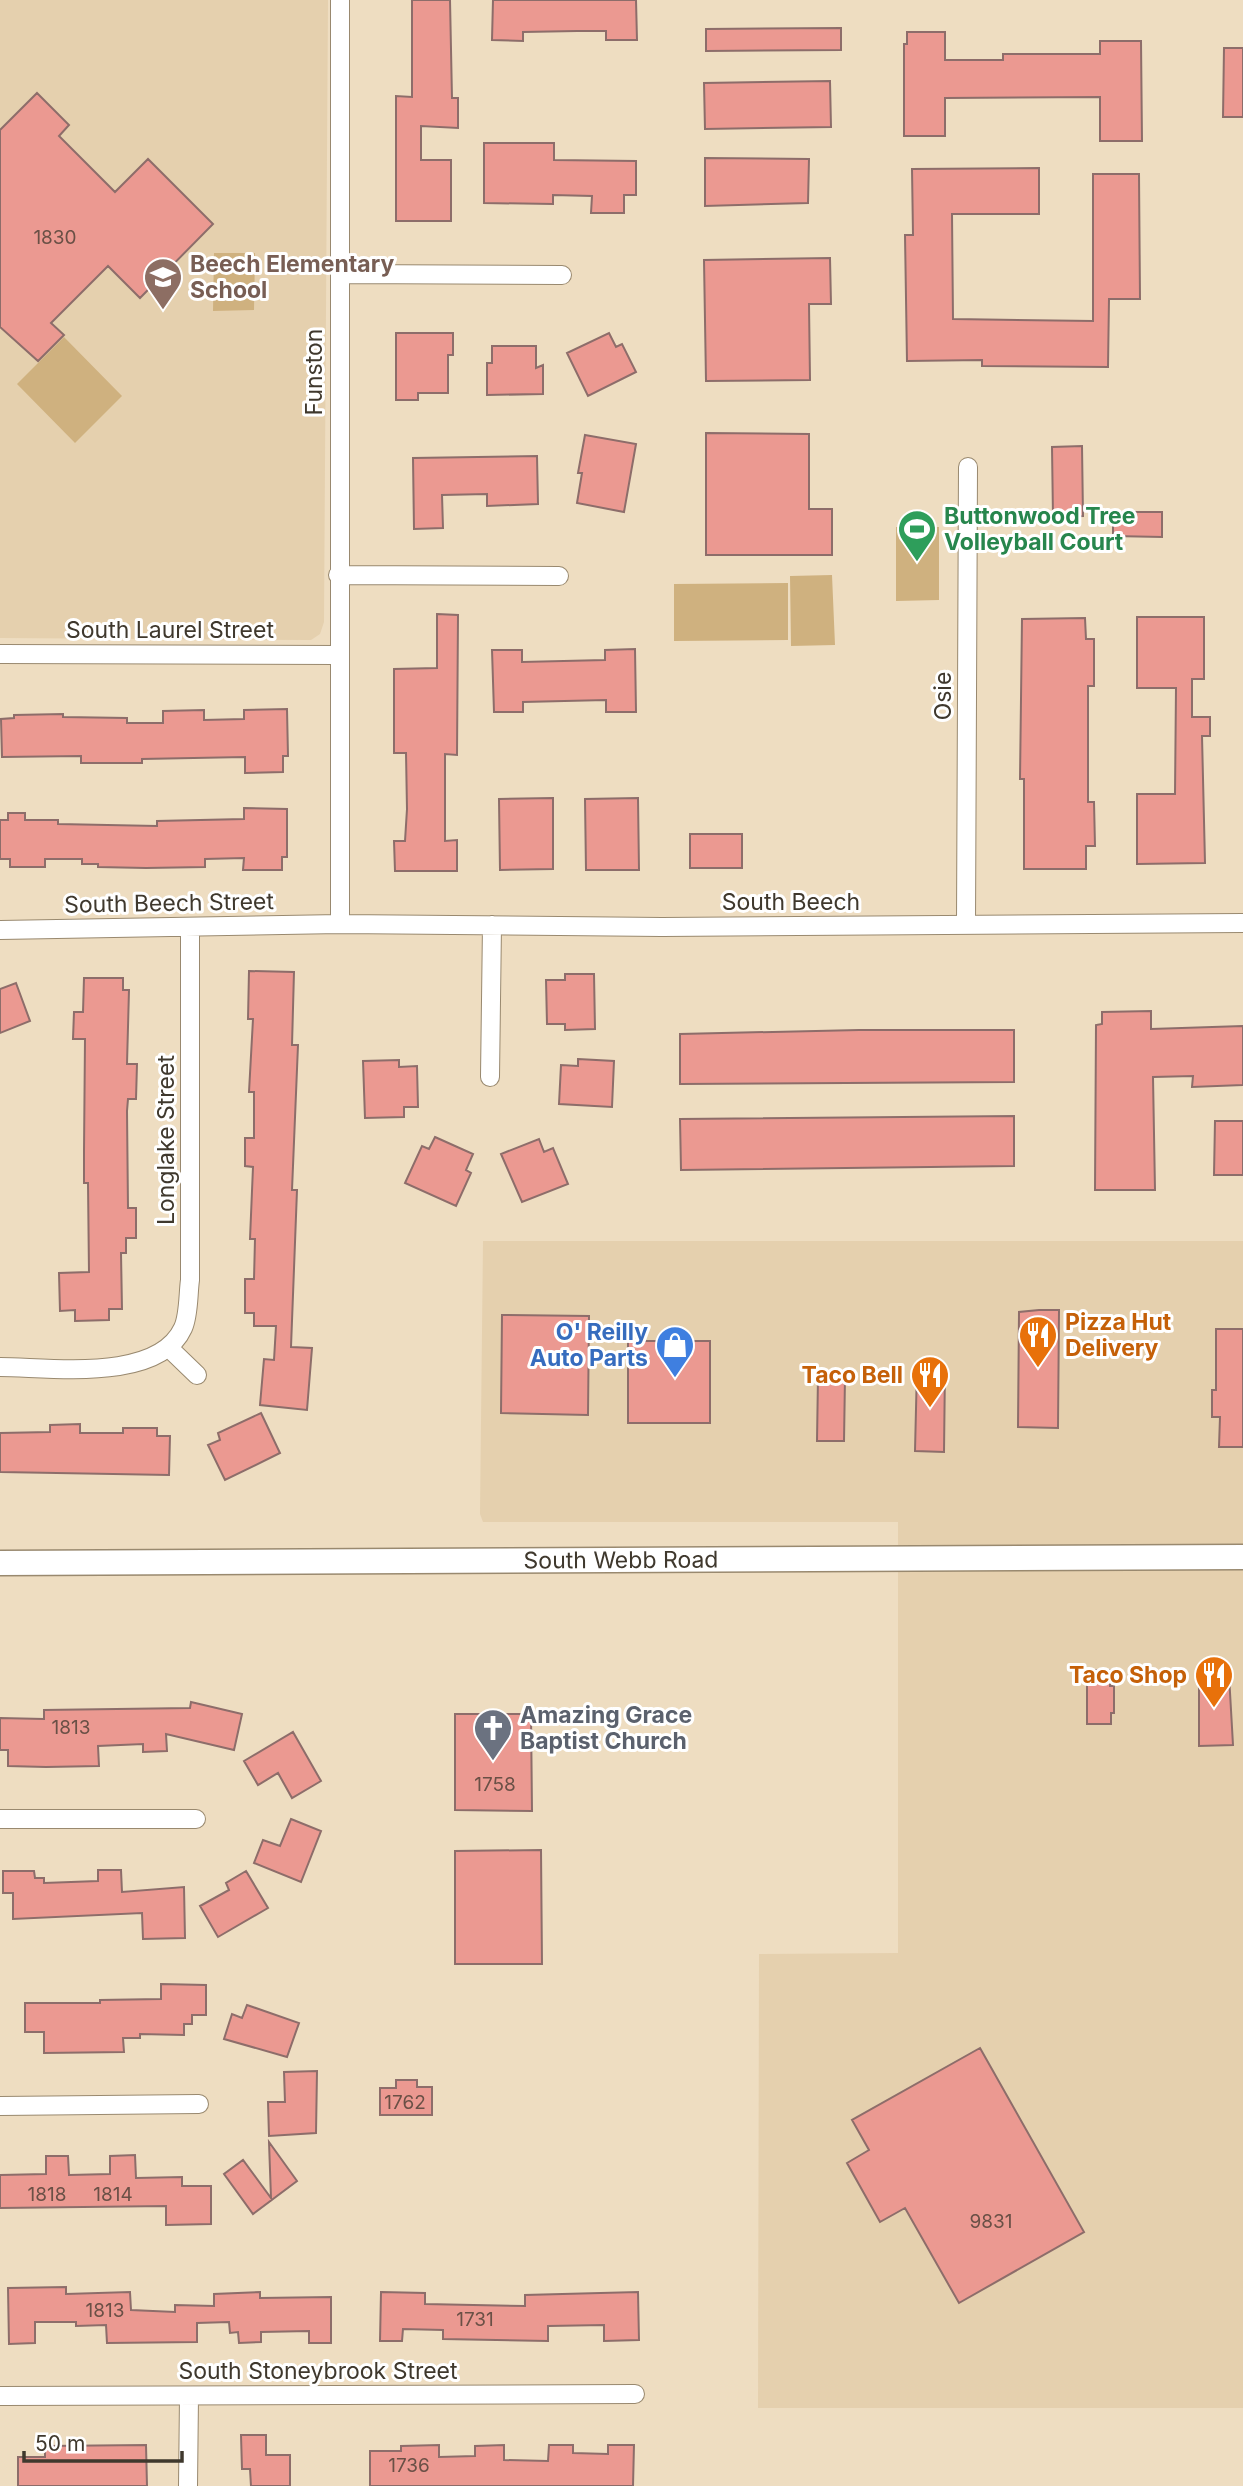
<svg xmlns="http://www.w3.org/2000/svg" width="1243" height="2486" font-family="Inter,sans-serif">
  <rect width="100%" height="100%" fill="#eeddc1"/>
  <path fill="#e5d0ae" d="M0,0H328L324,622L320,634L311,640L0,638Z
    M483,1241H1243V2408H758L759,1954L898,1953V1522H483L480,1514Z"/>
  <path fill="#cfb17f" d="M214,253H255L254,310L213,311Z
    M64,337L122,396L75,443L17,384Z
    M896,527H939V600L896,601Z
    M832,575L835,645L791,646L790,576Z
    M788,583V640L674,641V584Z"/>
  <path fill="#eb9991" stroke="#8d6d6a" stroke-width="2" d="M412,0H450L452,98H458V128L421,126V160H451V221H396V96L412,97Z
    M493,0H636L637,40H606V31H577L523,32V41L492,40Z
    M841,28V50L706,51V29Z
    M907,32H945V60H1003V54H1100V41H1141L1142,141H1100V97L945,98V136H904V44H907Z
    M1224,48H1243V117H1223Z
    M830,81L831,127L705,129L704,83Z
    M37,93L69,125L59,136L115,192L148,159L213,224L140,298L108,266L51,323L64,335L38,361L0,327V130Z
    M484,143H554V160L636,161V195H624V213H591L592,196L553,195V204L484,203Z
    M705,158L809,159L808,203L705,206Z
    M1039,168V214H952L953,319L1093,321V174H1139L1140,299H1109L1108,367L982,366V360L907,361L905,235H913L912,169Z
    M830,258L831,304H809L810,380L706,381L704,260Z
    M396,333H453V355H448V393H418V400H396Z
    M609,333L616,347L622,344L636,372L588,396L567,353Z
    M492,346H536V368L543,365V394L487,395V363H492Z
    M706,433L809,434V509H832V555H706Z
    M585,435L636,444L624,512L577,503L582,473H578Z
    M1082,446L1083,516L1053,517L1052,447Z
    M537,456L538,504L487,506V494L442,495L443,528L414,529L413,458Z
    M1113,512H1162V537L1113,536Z
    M437,614L458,615L457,755L445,754V841L457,840V871H395L394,841H405L407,809L406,753H394V669L437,668Z
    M1137,617H1204V679H1192V717H1210V736H1202L1205,863L1137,864V794H1175L1176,688H1137Z
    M1085,618L1086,639H1094V686H1088V802H1094L1095,846H1086V869H1024V779H1020L1022,619Z
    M635,649L636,712H606V700L523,702V712H494L492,650H522V662L605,660V650Z
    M287,709L288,756H283V772L245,773V757L142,759V763H81V756L2,757L1,719L14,718V715L63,714V717L127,718V723H163V711L204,710V720L244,719V710Z
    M553,798V869L500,870L499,799Z
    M638,798L639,870H586L585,799Z
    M244,808L287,809V857H282V870H243L244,858L205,859V867L146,868L98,867V864H82V859H45V867H10V859H0V820H8V813H25V820H58V824L157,826V821L244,819Z
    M690,834H742V868H690Z
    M249,971L294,972L292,1045H298L292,1190H297L291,1347L312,1348L307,1410L260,1405L264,1359L274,1360L276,1326H254V1313H245V1279H254L255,1239H250L253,1167L245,1166V1138H254V1092H249L253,1019H248Z
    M565,974H594L595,1029L565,1030V1024H547L546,980H565Z
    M84,978H123V990H129L127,1064H137L136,1099H128L127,1111L128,1208H136V1238H126V1253H121L122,1309H109V1320L75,1321V1310L60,1311L59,1273L89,1272L88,1183H84V1151L85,1039H73L74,1012H83Z
    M16,983L30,1021L0,1033V989Z
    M1151,1011V1029L1243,1026V1085L1192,1087L1193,1076L1153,1077L1155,1190H1095L1096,1025L1102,1024V1012Z
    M859,1030H1014V1082L680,1084V1034Z
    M578,1059L614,1061L612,1107L559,1104L561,1065L578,1066Z
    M399,1060V1067L417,1066L418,1107H404V1117L365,1118L363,1061Z
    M1014,1116V1166L681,1170L680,1119Z
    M1215,1121H1243V1175H1214Z
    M435,1137L473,1154L466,1170L471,1173L456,1206L405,1183L422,1146L429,1149Z
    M539,1139L544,1152L553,1148L568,1184L522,1202L501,1154Z
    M1039,1310H1059L1058,1428L1018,1427L1019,1312Z
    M502,1315L589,1316L588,1415L501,1413Z
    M1216,1329H1243V1447H1219L1220,1417H1212V1390H1216Z
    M628,1341H710V1423H628Z
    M917,1367H945L944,1452L915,1451Z
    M818,1377H845L844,1441H817Z
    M261,1413L280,1453L225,1480L208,1445L220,1440L218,1433Z
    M80,1424V1433H123V1428H157V1436H170L169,1475L0,1472V1433L50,1432V1425Z
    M1087,1670H1110V1686H1114V1713H1111V1724H1087Z
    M1199,1675H1229L1233,1745L1199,1746Z
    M191,1702L242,1714L234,1750L166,1734L167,1751L143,1752V1744L98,1746L99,1766L46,1767L8,1766V1750H0V1718L44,1719V1710L190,1708Z
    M455,1714H531L532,1811L455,1810Z
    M293,1732L321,1781L292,1798L278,1773L258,1785L244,1761Z
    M291,1819L321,1831L301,1882L254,1863L263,1840L280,1846Z
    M541,1850L542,1964H455V1851Z
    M98,1870H121L122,1892L184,1887L185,1938L143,1939L142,1913L13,1919V1893H3V1871H34L35,1878H44V1883L98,1881Z
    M246,1871L268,1908L218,1937L200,1906L229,1890L226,1883Z
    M161,1984L206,1985V2015H192V2024H184V2035L140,2034V2038H123L124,2052L44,2053V2032H25V2003H100V2000L161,1999Z
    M247,2005L299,2023L287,2057L224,2039L232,2014L242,2018Z
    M980,2048L1084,2232L959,2303L905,2208L880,2222L847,2163L869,2150L852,2120Z
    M317,2071L316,2133L269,2136L268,2102H285L284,2072Z
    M396,2080H417V2087H432V2115H380V2088H396Z
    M269,2142L297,2181L253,2214L224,2174L243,2160L271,2198Z
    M135,2155L136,2178L182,2177V2186H211V2224L166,2225V2206L0,2208V2175L46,2174V2156H68L69,2175L110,2174V2156Z
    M66,2287V2294L130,2292L131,2310L175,2312V2305L214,2306V2294L260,2292V2298L331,2297V2343H309V2331L261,2332V2342L239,2343L238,2332L230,2333L229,2322L197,2323V2342L107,2343L106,2325L76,2326V2322H35V2343L9,2344L8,2288Z
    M381,2292L425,2293V2304L525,2306V2295L638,2292L639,2340L604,2341V2325L548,2326V2341L443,2339V2330L403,2329L402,2341H380Z
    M241,2435H266V2455H290V2486H251L250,2469H242Z
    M146,2445L147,2486H18V2457H45V2446Z
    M439,2445V2457L475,2456V2446L504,2445V2460L548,2461L549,2445H573V2453L608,2454V2445H634L633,2486H370V2451H401V2446Z"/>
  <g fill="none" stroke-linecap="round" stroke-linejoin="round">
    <defs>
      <path id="minor" d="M340,274L562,275
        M338,575L559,576
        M0,654L339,655
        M340,924V0
        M966,924L968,467
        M0,930L340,924L662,927L1243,923
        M490,1077L492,925
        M169,1348L197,1375
        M0,1367C50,1367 158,1383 183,1328C189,1315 188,1294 190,1280V928
        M0,1819H196
        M0,2106L199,2104
        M0,2396L635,2394
        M188,2486L189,2396"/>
      <g id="secondary">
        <path id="s1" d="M0,1563L1243,1557"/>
      </g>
    </defs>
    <use href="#minor" stroke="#99896f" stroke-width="20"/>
    <use href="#secondary" stroke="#99896f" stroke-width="27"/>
    <use href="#minor" stroke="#fff" stroke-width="18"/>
    <use href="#secondary" stroke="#fff" stroke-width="24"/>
  </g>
  <defs>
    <symbol id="school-pin" viewBox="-11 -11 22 30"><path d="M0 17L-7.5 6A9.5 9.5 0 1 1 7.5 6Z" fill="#8d6e63" stroke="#fff"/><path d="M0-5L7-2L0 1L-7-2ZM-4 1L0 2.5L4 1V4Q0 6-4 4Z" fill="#fff"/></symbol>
    <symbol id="stadium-pin" viewBox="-11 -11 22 30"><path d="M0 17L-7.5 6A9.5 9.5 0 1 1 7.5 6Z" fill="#2e9e5b" stroke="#fff"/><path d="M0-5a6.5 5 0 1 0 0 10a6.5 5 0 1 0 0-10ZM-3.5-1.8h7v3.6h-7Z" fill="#fff"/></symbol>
    <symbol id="restaurant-pin" viewBox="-11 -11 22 30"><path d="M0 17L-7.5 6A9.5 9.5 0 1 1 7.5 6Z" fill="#e8710a" stroke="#fff"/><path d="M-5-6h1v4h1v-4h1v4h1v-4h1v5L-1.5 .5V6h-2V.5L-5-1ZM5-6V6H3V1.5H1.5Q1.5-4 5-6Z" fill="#fff"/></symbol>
    <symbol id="shop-pin" viewBox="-11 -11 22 30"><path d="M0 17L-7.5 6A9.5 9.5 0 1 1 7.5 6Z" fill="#3f7fe0" stroke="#fff"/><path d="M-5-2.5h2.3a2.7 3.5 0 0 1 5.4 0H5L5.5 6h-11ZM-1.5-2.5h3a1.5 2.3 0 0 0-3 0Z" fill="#fff"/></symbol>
    <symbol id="church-pin" viewBox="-11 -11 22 30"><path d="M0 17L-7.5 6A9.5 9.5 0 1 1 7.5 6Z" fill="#6b7280" stroke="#fff"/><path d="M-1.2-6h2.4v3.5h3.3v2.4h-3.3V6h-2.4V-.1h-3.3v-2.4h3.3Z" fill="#fff"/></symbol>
  </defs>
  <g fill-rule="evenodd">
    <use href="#school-pin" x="141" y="255" width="44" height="60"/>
    <use href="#stadium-pin" x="895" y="507" width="44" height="60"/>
    <use href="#restaurant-pin" x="1016" y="1313" width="44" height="60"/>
    <use href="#shop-pin" x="653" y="1323" width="44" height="60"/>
    <use href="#restaurant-pin" x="908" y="1353" width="44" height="60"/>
    <use href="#restaurant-pin" x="1192" y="1653" width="44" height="60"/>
    <use href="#church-pin" x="471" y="1706" width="44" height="60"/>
  </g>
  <g text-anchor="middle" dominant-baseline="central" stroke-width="6" stroke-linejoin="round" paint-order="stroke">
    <g font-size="19" fill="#6a5046">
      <text x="55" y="237">1830</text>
      <text x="71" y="1727">1813</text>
      <text x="495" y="1784">1758</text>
      <text x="405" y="2102">1762</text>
      <text x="47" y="2194">1818</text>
      <text x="113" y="2194">1814</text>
      <text x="991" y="2221">9831</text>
      <text x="105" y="2310">1813</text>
      <text x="475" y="2319">1731</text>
      <text x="409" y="2465">1736</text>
    </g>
    <g font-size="23" font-weight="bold" fill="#785e54" stroke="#fff" text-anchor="start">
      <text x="190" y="264">Beech Elementary<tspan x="190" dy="26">School</tspan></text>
    </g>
    <g font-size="23" fill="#3f382d" stroke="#fff">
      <text transform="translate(314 372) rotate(-90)">Funston</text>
      <text x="170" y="630">South Laurel Street</text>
      <text transform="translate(943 696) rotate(-90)">Osie</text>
      <text x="791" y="902">South Beech</text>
      <text transform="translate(169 903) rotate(-1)">South Beech Street</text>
      <text transform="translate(166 1140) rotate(-90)">Longlake Street</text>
      <text stroke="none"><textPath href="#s1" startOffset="621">South Webb Road</textPath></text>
      <text x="318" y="2371">South Stoneybrook Street</text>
    </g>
    <g font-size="23" font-weight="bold" fill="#27864d" stroke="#fff" text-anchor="start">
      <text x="944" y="516">Buttonwood Tree<tspan x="944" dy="26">Volleyball Court</tspan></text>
    </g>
    <g font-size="23" font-weight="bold" fill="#c56008" stroke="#fff" text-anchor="end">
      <text x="1065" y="1322" text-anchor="start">Pizza Hut<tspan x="1065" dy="26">Delivery</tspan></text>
      <text x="903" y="1375">Taco Bell</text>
      <text x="1187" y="1675">Taco Shop</text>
    </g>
    <g font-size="23" font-weight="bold" fill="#366cbe" stroke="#fff" text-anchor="end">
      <text x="648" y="1332">O' Reilly<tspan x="648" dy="26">Auto Parts</tspan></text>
    </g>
    <g font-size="23" font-weight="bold" fill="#5b616d" stroke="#fff" text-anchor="start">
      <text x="520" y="1715">Amazing Grace<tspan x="520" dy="26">Baptist Church</tspan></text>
    </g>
  </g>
  <path d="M24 2451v10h158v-10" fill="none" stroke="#3f382d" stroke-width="3.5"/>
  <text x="35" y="2451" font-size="21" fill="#3f382d" stroke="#ffffff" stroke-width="5" paint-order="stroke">50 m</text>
</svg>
